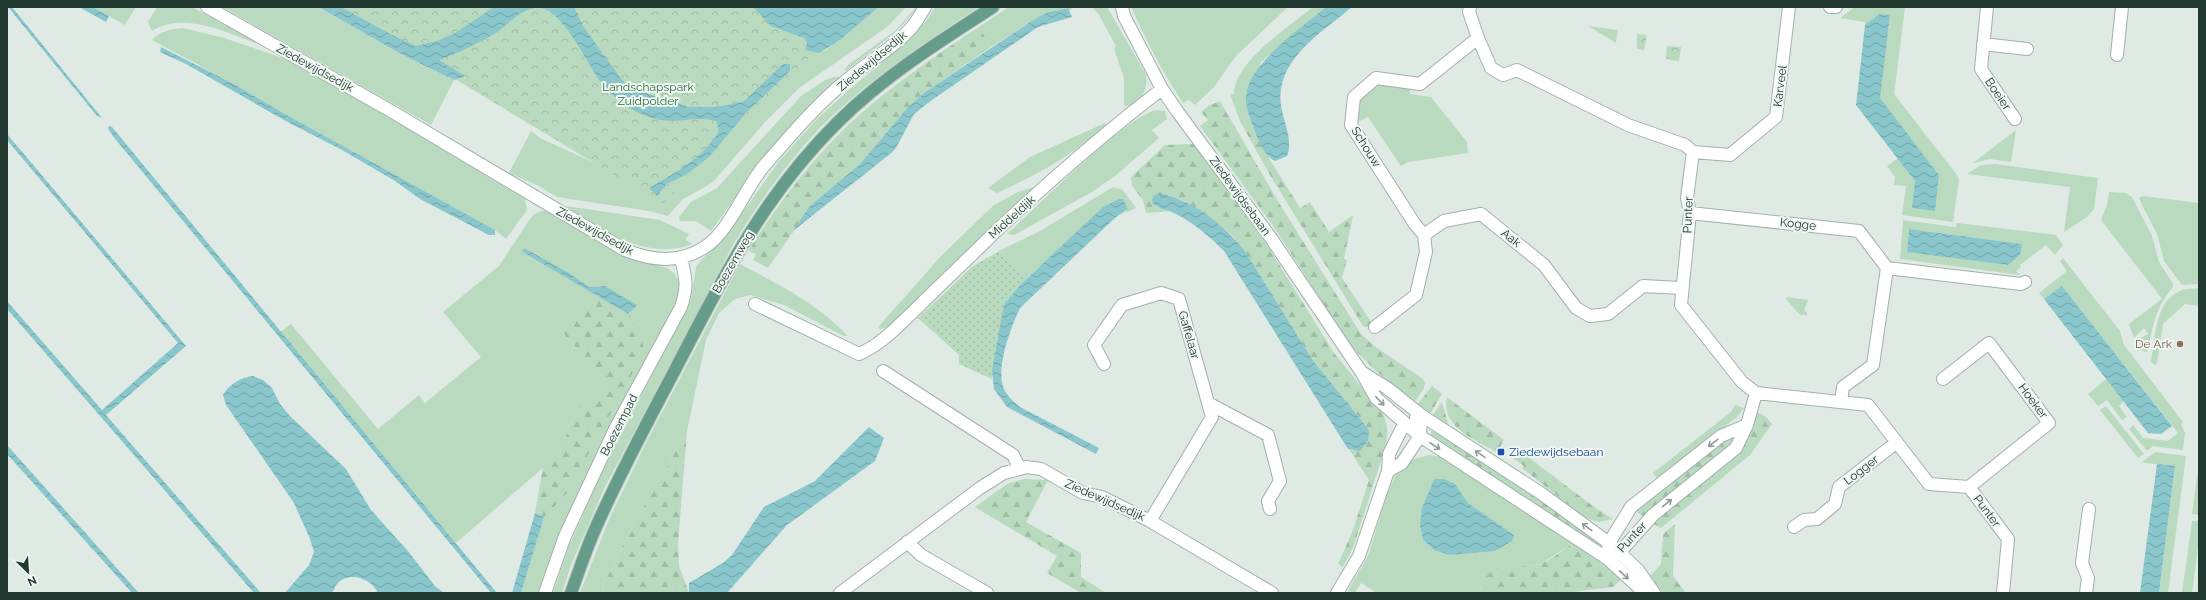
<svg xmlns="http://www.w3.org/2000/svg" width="2206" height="600" font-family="Raleway,sans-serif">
  <defs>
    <pattern id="forest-firs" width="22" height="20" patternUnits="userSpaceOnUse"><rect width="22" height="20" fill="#b9dabf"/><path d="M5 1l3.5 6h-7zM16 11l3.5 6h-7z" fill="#9fbca4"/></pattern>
    <pattern id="park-crowns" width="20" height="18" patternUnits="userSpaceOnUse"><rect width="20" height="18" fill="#b9dabf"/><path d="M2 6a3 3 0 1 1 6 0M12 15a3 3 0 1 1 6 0" fill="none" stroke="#9fbca4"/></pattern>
    <pattern id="garden-dots" width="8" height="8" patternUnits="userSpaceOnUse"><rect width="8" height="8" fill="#b9dabf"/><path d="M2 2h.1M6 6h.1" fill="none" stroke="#9fbca4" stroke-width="1.8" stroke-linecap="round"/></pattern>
    <pattern id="water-waves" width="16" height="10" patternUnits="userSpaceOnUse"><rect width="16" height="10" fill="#8ac7cc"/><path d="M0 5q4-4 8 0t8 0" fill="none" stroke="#70a3a6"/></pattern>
  </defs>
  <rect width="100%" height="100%" fill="#dfeae4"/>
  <path fill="#b9dabf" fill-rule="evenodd" d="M93,7H136L125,25Z
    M157,7H192L261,45C229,34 184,10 152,31L148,22Z
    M222,7H317L401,54L454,80L431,125Z
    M753,7L804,38L812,50L824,51L840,40L879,7H906L887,27L799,88L765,122L714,181L705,187L683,199L668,216L649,211L557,197L539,186L509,173L531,131L540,138L649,188Z
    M916,7H918L896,32L846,71L845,69L849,64L895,31Z
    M935,7H979C927,41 875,75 830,118C792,155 762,198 734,243L604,489L571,565L562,593H553L569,546L604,468L691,300L696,267L703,258L720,244L780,160L817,119L851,88L904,45L927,20Z
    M1009,7H1074L1069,11L1068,8L1048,12L1033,20L991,47L979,27Z
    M1092,7H1107L1145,73C1150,85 1141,107 1125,106L1124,103V78L1114,49L1116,46L1099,15Z
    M1131,7H1288L1236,56L1214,87L1195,105L1189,100L1183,103C1162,71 1147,42 1131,7Z
    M1313,7H1326L1261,62L1246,101L1249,117L1240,121L1230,94H1234C1235,61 1289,27 1313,7Z
    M1855,7H1905L1894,94L1957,175L1959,180L1953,222L1902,215L1906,186L1894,185L1895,177L1887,166L1898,158L1915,181L1939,175L1879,98L1890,16L1879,14L1865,25V22L1840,18Z
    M1588,26L1618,30L1616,43Z
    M183,28L224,38L298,63L381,109L525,199L527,210L506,239L495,230L285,114L234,84L152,40C160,31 171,29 183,28Z
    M834,77H840L771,149L711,231L696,221H680L679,217L691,202L717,188L801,96L825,80Z
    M1379,84L1410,87V94L1431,97L1467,142L1468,153L1408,162L1401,166L1368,117L1358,122L1360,100Z
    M1157,110L1165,111L1167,119L1152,130L1159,138L1115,176L1092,192L1014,235L1007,234C1034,210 1128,114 1157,110Z
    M1105,123L1106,125C1072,156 1038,174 997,193L988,188L1030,157Z
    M2016,130L2011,162L1990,159L1973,163Z
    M1996,164L2098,178L2094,209L2087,217L2064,232L2070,187L1967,174L1981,165Z
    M1033,187L1034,190L888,327L880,329L878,327L943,254L994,205L1018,192Z
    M1113,187L1123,190L1136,208L1125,213L1128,209L1036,269L1026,279L1001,250L1040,231Z
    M2109,192L2126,193L2132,197L2152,236L2159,262L2173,284V287C2155,309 2153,324 2148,351L2144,352L2135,341L2148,334L2144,328L2134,338L2129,324L2162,299L2101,220L2107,205Z
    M2143,196L2199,203V284L2182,285L2164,261L2157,234L2140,201L2139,198Z
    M566,206L660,220L689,234L686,240L693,244C648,261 602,232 566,206Z
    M542,211H547L633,258L667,268L674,273L681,285L680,297L540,593H521L544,517L567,493L640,326L628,314L630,312L605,286L589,287L569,273L523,248L524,253L599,297L561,331L607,383L578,407L559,454L456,543L280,332L291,324L378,429L419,395L425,403L481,357L443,312L499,266L530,219L534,214Z
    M1903,220L1956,227L1957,223L2056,235L2063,245L2055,255L2046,245L2020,265L2021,267L2016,271L2020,275L1900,259ZM1909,229L2021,244L2020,255L1907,252Z
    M2063,258L2120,331L2124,345L2183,422L2181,424L2185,433L2183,450L2153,446L2147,451L2129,429L2133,425L2143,438L2168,441L2178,433L2062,286L2044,299L2039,293L2067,271L2060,261Z
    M740,264C779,285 818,304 848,336H844L784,305L750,295L735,299L719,313L706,340L687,431L637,519L604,583L602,593H580L610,517L647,441Z
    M2199,288V306L2185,304L2163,324L2157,364L2154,365L2151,361C2156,338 2154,302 2180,291C2185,288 2193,289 2199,288Z
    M1787,297L1808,300L1804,311L1807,312V315H1800L1786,299Z
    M2106,379L2124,401L2119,406L2127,417L2122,420L2107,400L2098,406L2088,394Z
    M1735,405L1744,408L1737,417L1658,479L1653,473L1731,412Z
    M2106,406L2144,454L2138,458L2100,410Z
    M2155,452L2186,456L2168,593H2159L2175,467L2142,462Z
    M1429,455L1449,458L1573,543L1542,563L1523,568H1503L1481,586L1482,593H1377L1361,583L1355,593L1348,591L1369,554L1386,496L1396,474L1410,460ZM1455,484L1468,503L1514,536L1434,550L1423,540L1420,526Z
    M2198,471L2199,472V515L2192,514Z
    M2192,521H2199V539L2192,593H2182Z"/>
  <path fill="url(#forest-firs)" d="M979,27L991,47L924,93L908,107L860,164L800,222L768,268L753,260L756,254L748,251C777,206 809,162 848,125C888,88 933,57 979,27Z
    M1220,101L1279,203L1361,334L1377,348L1423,379L1425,383L1424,388L1414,403L1376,371L1349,344L1274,227L1200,126L1208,120L1201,112L1208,106Z
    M1249,117L1259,142L1300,208L1310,202L1329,232L1353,215L1344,259L1347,260L1342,278L1372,323L1366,327L1363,326L1267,170L1240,121Z
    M1193,144L1267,245L1334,353L1382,412C1388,424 1388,432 1386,445L1353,548L1343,567L1338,564L1353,530L1369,480L1349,449L1354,451L1330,383L1314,362L1245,251L1232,235L1201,211L1185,201L1164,194L1155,207L1171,211L1146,213L1143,200L1132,186L1131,177L1165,145Z
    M599,297L628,314L640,326L644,352L567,493L544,517L535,513L543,467L559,454L578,407L607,383L561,331Z
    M1432,386L1442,394L1430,414L1417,405Z
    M1447,397L1504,440L1497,452C1476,440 1440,427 1447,397Z
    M1442,402L1449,427L1432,416Z
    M1757,412L1765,416L1772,424L1750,455L1661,528L1652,523L1735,456L1746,442Z
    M687,431L678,544L679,566L689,593H602L604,583L637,519Z
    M1431,431L1443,434L1597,539L1601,545L1591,543L1431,435Z
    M1728,436L1734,439V444L1644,517L1635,511Z
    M1516,448L1597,509L1613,519L1599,522L1585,518L1522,468L1524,466L1510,456Z
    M1024,479L1048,480L1026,522L1081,553V577L1106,593H1081L1047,573L1057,556L975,507L1007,484Z
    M1675,524L1673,576L1686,593H1663L1650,576L1661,564L1663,534Z
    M1573,543L1599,560L1621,580L1613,587L1565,593H1482C1477,559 1523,572 1542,563C1553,559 1564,549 1573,543Z"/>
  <path fill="url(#park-crowns)" d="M336,7H770L808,58L662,204Z
    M1637,34L1647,35L1644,50L1637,49Z
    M1667,46L1681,47L1679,61L1666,59Z"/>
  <path fill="url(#garden-dots)" d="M1001,250L1026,279L1004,304L992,379L959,364V355L918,318L973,266Z"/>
  <path fill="url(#water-waves)" d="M8,7H12L102,118L97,116Z
    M79,7H93L109,16L106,22Z
    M318,7H341L392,35L416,46L437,41L455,33L494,7H574L583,26L622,80L636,90L689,107H716L743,102L783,64H790V71L746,113L709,157L687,174L667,184L657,196L649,188C675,173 703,158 719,131L716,121C701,117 689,120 674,121C646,122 617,103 601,82C587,65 561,3 535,8C517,11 509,25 494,34C477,44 458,53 439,60L465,76L454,80L401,54Z
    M753,7H879L840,40L819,53L805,50L807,43L804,38L771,26Z
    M1326,7H1352C1320,34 1271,62 1282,111C1285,125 1293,142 1287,156L1275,161C1264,156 1258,140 1254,129C1250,120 1247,111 1246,102C1242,67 1302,28 1326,7Z
    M1068,8L1072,17L1038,27L932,100L914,114L896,148L890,154L793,231L809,207L860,164L908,107L924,93L1033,20L1048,12Z
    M1879,14L1890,15L1880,98L1939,175L1935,211L1912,208L1915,181L1856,105L1865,25Z
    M161,47L234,84L285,114L495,230V235H489L420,199L395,181L342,150L282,119L186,64L160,52Z
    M109,126L112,127L497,593H491L116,140L108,129Z
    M7,134L186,346L106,415L261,593H254L7,309V301L102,410L178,343L7,140Z
    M1159,193C1193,200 1223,224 1245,251L1314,362L1369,430L1368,441L1360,451L1348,449L1224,251C1209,236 1193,222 1174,213C1166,209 1156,209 1152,202L1153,196Z
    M1119,199H1123L1128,209L1116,217L1020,308C1011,327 995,369 1004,389C1007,396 1014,402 1020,407L1099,448L1096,454L1007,407L994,389L992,370L1004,304L1021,284L1103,207Z
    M1909,229L2022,244L2020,255L2008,265L1907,252Z
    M524,248L569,273L589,287L605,286L637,305L628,314L524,253L522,251Z
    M2062,286L2172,426L2161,434L2148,433L2044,299Z
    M253,376L263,380L272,388L280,404L290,416L346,469L371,510L408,551L435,586L444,593H378C371,578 348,570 336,585C334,588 335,590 331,593H285L309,565L314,552L310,539L294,503L226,405L223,395C229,384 242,377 253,376Z
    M869,427L884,438L875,461L787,525L727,593H689V583L723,563L732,555L764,507L815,481Z
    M7,445L139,593H132L7,454Z
    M2157,464L2175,466L2159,593H2140Z
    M1434,479H1444L1455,484L1468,503L1514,535L1512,541L1495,551L1450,555L1434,550L1423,540L1420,526L1422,508Z
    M535,513L544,517L521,593H512Z"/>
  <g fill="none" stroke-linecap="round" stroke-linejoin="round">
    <defs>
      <path id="minor" d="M207,7L391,111L625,250C653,261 679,264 705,247C729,232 745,188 764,166C790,136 817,104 848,79C869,61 894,48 912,27C917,21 921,14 925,7
        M1122,7L1124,16L1162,89L1177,111L1271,238L1362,373L1376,398L1420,436L1608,559L1645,593
        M1830,7H1836
        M1987,7L1981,69L2015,119
        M1478,38L1491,68L1503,75L1517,70L1628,125L1685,145L1693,152
        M1983,44L2027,49
        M2117,55L2122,7
        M1693,152L1687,198L1690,213L1681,305L1742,382L1756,393L1868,405L1929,484L1969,487L2008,539L2003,593
        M1693,152L1730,155L1776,117L1789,7
        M1690,213L1859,231L1887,268L2021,284L2025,282
        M1424,235L1414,223L1351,125L1354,97L1376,78L1420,84L1478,38L1469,12L1470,7
        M755,304L859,354C881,345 899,325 916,309C941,284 967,260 992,235C1046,184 1103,134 1162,89
        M1375,327L1416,295L1426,252L1424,235L1444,221L1481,214L1544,265L1576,308L1590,316L1608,314L1643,286L1681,288
        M1104,364L1094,345L1122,305L1161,293L1179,299L1212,417L1150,521
        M883,371L1013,455L1020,469L1026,467L1041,469L1083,493L1102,497L1150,521L1272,593
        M1363,373L1387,388L1421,415L1542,494L1609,543L1638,570L1654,593
        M1943,379L1989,343L2049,423L1969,487
        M1841,402L1843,387L1873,365L1887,268
        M1208,403L1268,435L1280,481L1268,501L1270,509
        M1388,471L1402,463L1420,436L1421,415L1416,417
        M1794,527L1804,520L1817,519L1835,504L1839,487L1897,442
        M907,542L921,555L987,593
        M1608,551L1609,543L1631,507L1721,436L1747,425
        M1613,556L1620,552L1653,515L1736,448L1747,425L1756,393
        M545,593L565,536L616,427L681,307C688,287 686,279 681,258
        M840,593L980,488L1004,473L1020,469
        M1337,593L1359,556L1388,471L1389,454L1404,424
        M2086,593L2088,578L2082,563L2089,509"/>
      <path id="major" d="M571,593C579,571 586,549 596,527C620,473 648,421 676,368C723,277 764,195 838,122C883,77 940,41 993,7"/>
    </defs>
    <use href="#minor" stroke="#a2b1aa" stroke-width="14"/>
    <use href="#major" stroke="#bcc4c1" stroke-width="14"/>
    <use href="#minor" stroke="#fff" stroke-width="12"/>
    <use href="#major" stroke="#669d8a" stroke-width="12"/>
  </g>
  <defs><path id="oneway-shaft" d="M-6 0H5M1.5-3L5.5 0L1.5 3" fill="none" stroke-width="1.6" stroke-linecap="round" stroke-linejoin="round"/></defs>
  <g stroke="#909c98">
    <use href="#oneway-shaft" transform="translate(1380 401) rotate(46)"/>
    <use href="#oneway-shaft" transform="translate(1713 443) rotate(142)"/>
    <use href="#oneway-shaft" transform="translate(1435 446) rotate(33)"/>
    <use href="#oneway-shaft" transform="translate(1480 454) rotate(-146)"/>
    <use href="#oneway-shaft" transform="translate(1667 503) rotate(-39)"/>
    <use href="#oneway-shaft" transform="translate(1587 527) rotate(-144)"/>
    <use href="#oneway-shaft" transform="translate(1624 575) rotate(43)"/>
  </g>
  <circle fill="#8d6e63" stroke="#eff7f2" stroke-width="1.5" cx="2180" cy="344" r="4"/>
  <rect fill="#1a4fb4" stroke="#eff7f2" stroke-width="1.5" x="1497" y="448" width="8" height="8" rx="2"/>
  <g text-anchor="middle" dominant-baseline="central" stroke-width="4" stroke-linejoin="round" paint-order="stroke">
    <g font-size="12" fill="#213930" stroke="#eff7f2">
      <text transform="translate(872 61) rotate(-40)">Ziedewijdsedijk</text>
      <text transform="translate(315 68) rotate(29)">Ziedewijdsedijk</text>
      <text transform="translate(1780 86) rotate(-83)">Karveel</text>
      <text transform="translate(1998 94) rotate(56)">Boeier</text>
      <text transform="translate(1366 147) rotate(58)">Schouw</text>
      <text transform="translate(1240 196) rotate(54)">Ziedewijdsebaan</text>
      <text transform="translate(1688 215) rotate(-88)">Punter</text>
      <text transform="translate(1012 217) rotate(-42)">Middeldijk</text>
      <text transform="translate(1798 224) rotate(6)">Kogge</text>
      <text transform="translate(595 231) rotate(29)">Ziedewijdsedijk</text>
      <text transform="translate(1511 238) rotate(39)">Aak</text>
      <text transform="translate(733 262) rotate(-60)">Boezemweg</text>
      <text transform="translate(1189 335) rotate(74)">Gaffelaar</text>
      <text transform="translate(2033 401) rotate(53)">Hoeker</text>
      <text transform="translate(619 425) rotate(-63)">Boezempad</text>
      <text transform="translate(1861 470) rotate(-38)">Logger</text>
      <text transform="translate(1105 500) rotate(24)">Ziedewijdsedijk</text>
      <text transform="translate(1987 511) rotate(53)">Punter</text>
      <text transform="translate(1632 537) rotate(-47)">Punter</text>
    </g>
    <g font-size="12" fill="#2e6d41" stroke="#eff7f2">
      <text x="648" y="87">Landschapspark<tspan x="648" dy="14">Zuidpolder</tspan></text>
    </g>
    <g font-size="12" fill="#785e54" stroke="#eff7f2" text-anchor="end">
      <text x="2172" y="344">De Ark</text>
    </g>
    <g font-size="12" fill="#164399" stroke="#eff7f2" text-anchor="start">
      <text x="1509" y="452">Ziedewijdsebaan</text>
    </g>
  </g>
  <rect width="2206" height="600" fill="none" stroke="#213930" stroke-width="16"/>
  <g transform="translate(28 572) rotate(155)" stroke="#eff7f2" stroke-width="3" paint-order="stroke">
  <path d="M0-3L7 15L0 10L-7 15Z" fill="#213930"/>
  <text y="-6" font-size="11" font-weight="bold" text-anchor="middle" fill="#213930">N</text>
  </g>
</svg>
